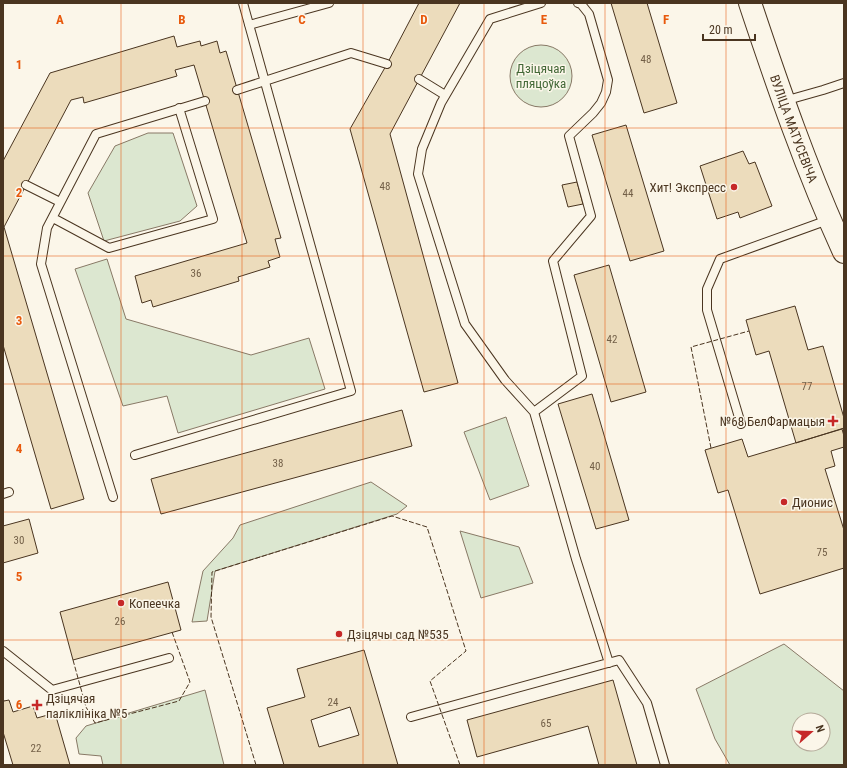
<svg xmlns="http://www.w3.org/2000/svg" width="847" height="768" font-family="'Roboto Condensed',sans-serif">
  <rect width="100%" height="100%" fill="#fbf6e9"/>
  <path fill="#dce7d0" stroke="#887966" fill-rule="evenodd" d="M510 76a31 31 0 1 1 62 0a31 31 0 1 1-62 0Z
    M148,133H173L197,206L180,221L104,241L88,193L115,146Z
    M107,259L126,319L251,355L309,338L325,389L178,433L167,396L123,406L75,269Z
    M506,417L529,486L490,500L464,432Z
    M371,482L407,506L397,514L215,571L207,621L192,622L203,571L233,538L240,525Z
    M460,531L519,547L533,583L481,598Z
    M784,644L844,691V765H730L715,739L696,689ZM799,720H823V744H799Z
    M205,690L224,765H103L101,756L79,754L76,738L86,726Z"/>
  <path fill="#ecdcbc" stroke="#4a3520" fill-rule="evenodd" d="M419,3H460L390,134L458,383L424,392L350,129L387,64Z
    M611,3H647L677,103L644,113Z
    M174,36L177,47L200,41L201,46L217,41L220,53L226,51L281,238L275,239L280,257L268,261L270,267L238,277L239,281L153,307L151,300L142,303L135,276L247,243L194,65L175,70L177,76L84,103L83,97L71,100L4,227L84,499L51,509L3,345V161L50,73Z
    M626,125L664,251L630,261L592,135Z
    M743,151L749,164L755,162L772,206L740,218L738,212L717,219L700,166Z
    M577,182L583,204L568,207L562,185Z
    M609,265L646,392L611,402L574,275Z
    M795,306L808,350L823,346L844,418V428L796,443L769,351L756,355L746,320Z
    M592,394L629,520L596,529L558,404Z
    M402,410L412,446L161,514L151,479Z
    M842,429L844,436V447L831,451L835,466L825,469L844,530V568L760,594L728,490L718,493L705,450L742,439L748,457Z
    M29,519L38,553L3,563V526Z
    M168,582L181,630L73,660L60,612Z
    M364,650L398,765H284L267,708L305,697L297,669ZM350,707L359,735L319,747L311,720Z
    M613,680L637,765H599L588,726L477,757L467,720Z
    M3,699L4,701L9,700L13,712L33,706L37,718L55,713L70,765H13L3,732Z"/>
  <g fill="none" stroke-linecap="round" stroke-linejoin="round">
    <defs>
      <path id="lane" d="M541,3L490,19L441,103L422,149L418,174L465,324L505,380L534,412L576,559L609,663
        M249,25L329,3
        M419,79L445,95
        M237,90L351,53L387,64
        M784,101L823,90L844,83
        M26,185L60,202
        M53,218L109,248L213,219L179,108
        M534,412L582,376L553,261L591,216L569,136L593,113L601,103L606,92L608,80L589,14L581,4L578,3
        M741,424L707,310V289L720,259L828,220
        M135,455L351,391L243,3
        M3,494L9,492
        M113,497L41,264L47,228L96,134L205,101
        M3,651L52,690L169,658
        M411,717L619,660L647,703L665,765"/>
      <g id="secondary">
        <path id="s1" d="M750,3C778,87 807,171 844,252"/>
      </g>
    </defs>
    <use href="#lane" stroke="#4a3520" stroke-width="10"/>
    <use href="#secondary" stroke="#4a3520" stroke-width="24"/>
    <use href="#lane" stroke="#fbf6e9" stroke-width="8"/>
    <use href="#secondary" stroke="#fbf6e9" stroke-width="22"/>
    <path stroke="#4a3520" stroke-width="1" stroke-dasharray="5 2" stroke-linecap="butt" d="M711,448L691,347L749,331
      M73,660L86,707L95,723L179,701L190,682L172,632
      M256,765L211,617L212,572L392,516L427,527L466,651L430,681L460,765"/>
  </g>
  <path fill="none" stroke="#e8590c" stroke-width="1" stroke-opacity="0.55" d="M121,3V765M242,3V765M363,3V765M484,3V765M605,3V765M726,3V765M3,128H844M3,256H844M3,384H844M3,512H844M3,640H844"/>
  <g fill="#c62828" stroke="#fbf6e9" stroke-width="1.5">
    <circle cx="734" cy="187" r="4"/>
    <path d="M831 415h4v4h4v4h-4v4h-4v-4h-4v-4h4z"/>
    <circle cx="784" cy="502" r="4"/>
    <circle cx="121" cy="603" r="4"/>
    <circle cx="339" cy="634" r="4"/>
    <path d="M35 699h4v4h4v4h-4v4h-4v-4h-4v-4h4z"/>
  </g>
  <g text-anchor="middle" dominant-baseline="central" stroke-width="3" stroke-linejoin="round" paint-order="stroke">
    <g font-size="11" fill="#725f47">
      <text x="646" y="59">48</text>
      <text x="385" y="186">48</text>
      <text x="628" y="193">44</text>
      <text x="196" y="273">36</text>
      <text x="612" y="339">42</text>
      <text x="807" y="386">77</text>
      <text x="278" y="463">38</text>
      <text x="595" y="466">40</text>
      <text x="19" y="540">30</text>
      <text x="822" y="552">75</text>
      <text x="120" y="621">26</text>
      <text x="333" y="702">24</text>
      <text x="546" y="723">65</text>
      <text x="36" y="748">22</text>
    </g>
    <g font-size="13" fill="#436837" stroke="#fbf6e9">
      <text x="541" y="68">Дзіцячая<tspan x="541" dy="15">пляцоўка</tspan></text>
    </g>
    <g font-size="13" fill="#4a3520" stroke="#fbf6e9">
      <text stroke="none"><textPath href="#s1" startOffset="133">ВУЛІЦА МАТУСЕВІЧА</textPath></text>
    </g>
    <g font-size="13" fill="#4a3520" stroke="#fbf6e9" text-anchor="start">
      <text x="726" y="187" text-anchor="end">Хит! Экспресс</text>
      <text x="825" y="421" text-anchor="end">№68 БелФармацыя</text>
      <text x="792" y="502">Дионис</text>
      <text x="129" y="603">Копеечка</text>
      <text x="347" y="634">Дзіцячы сад №535</text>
      <text x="46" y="698">Дзіцячая<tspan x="46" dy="15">паліклініка №5</tspan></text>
    </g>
  </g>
  <g font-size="13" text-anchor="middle" font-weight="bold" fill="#e8590c" stroke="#fbf6e9" stroke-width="3" stroke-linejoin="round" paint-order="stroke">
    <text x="60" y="24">A</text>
    <text x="182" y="24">B</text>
    <text x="302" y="24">C</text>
    <text x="424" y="24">D</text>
    <text x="544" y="24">E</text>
    <text x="666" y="24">F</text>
    <text x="19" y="69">1</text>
    <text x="19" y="197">2</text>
    <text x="19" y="325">3</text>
    <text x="19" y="453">4</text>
    <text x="19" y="581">5</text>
    <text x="19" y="709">6</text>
  </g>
  <rect width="847" height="768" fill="none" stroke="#4a3520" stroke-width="8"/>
  <g transform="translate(811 732) rotate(70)"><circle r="19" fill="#fbf6e9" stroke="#b4a999"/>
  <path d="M0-3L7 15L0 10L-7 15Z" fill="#c62828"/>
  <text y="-6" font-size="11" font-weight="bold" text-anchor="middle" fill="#4a3520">N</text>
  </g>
  <path d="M703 34v6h52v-6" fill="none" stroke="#4a3520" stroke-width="2"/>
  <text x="709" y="34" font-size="12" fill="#4a3520" stroke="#fbf6e9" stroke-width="3" paint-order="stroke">20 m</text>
</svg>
